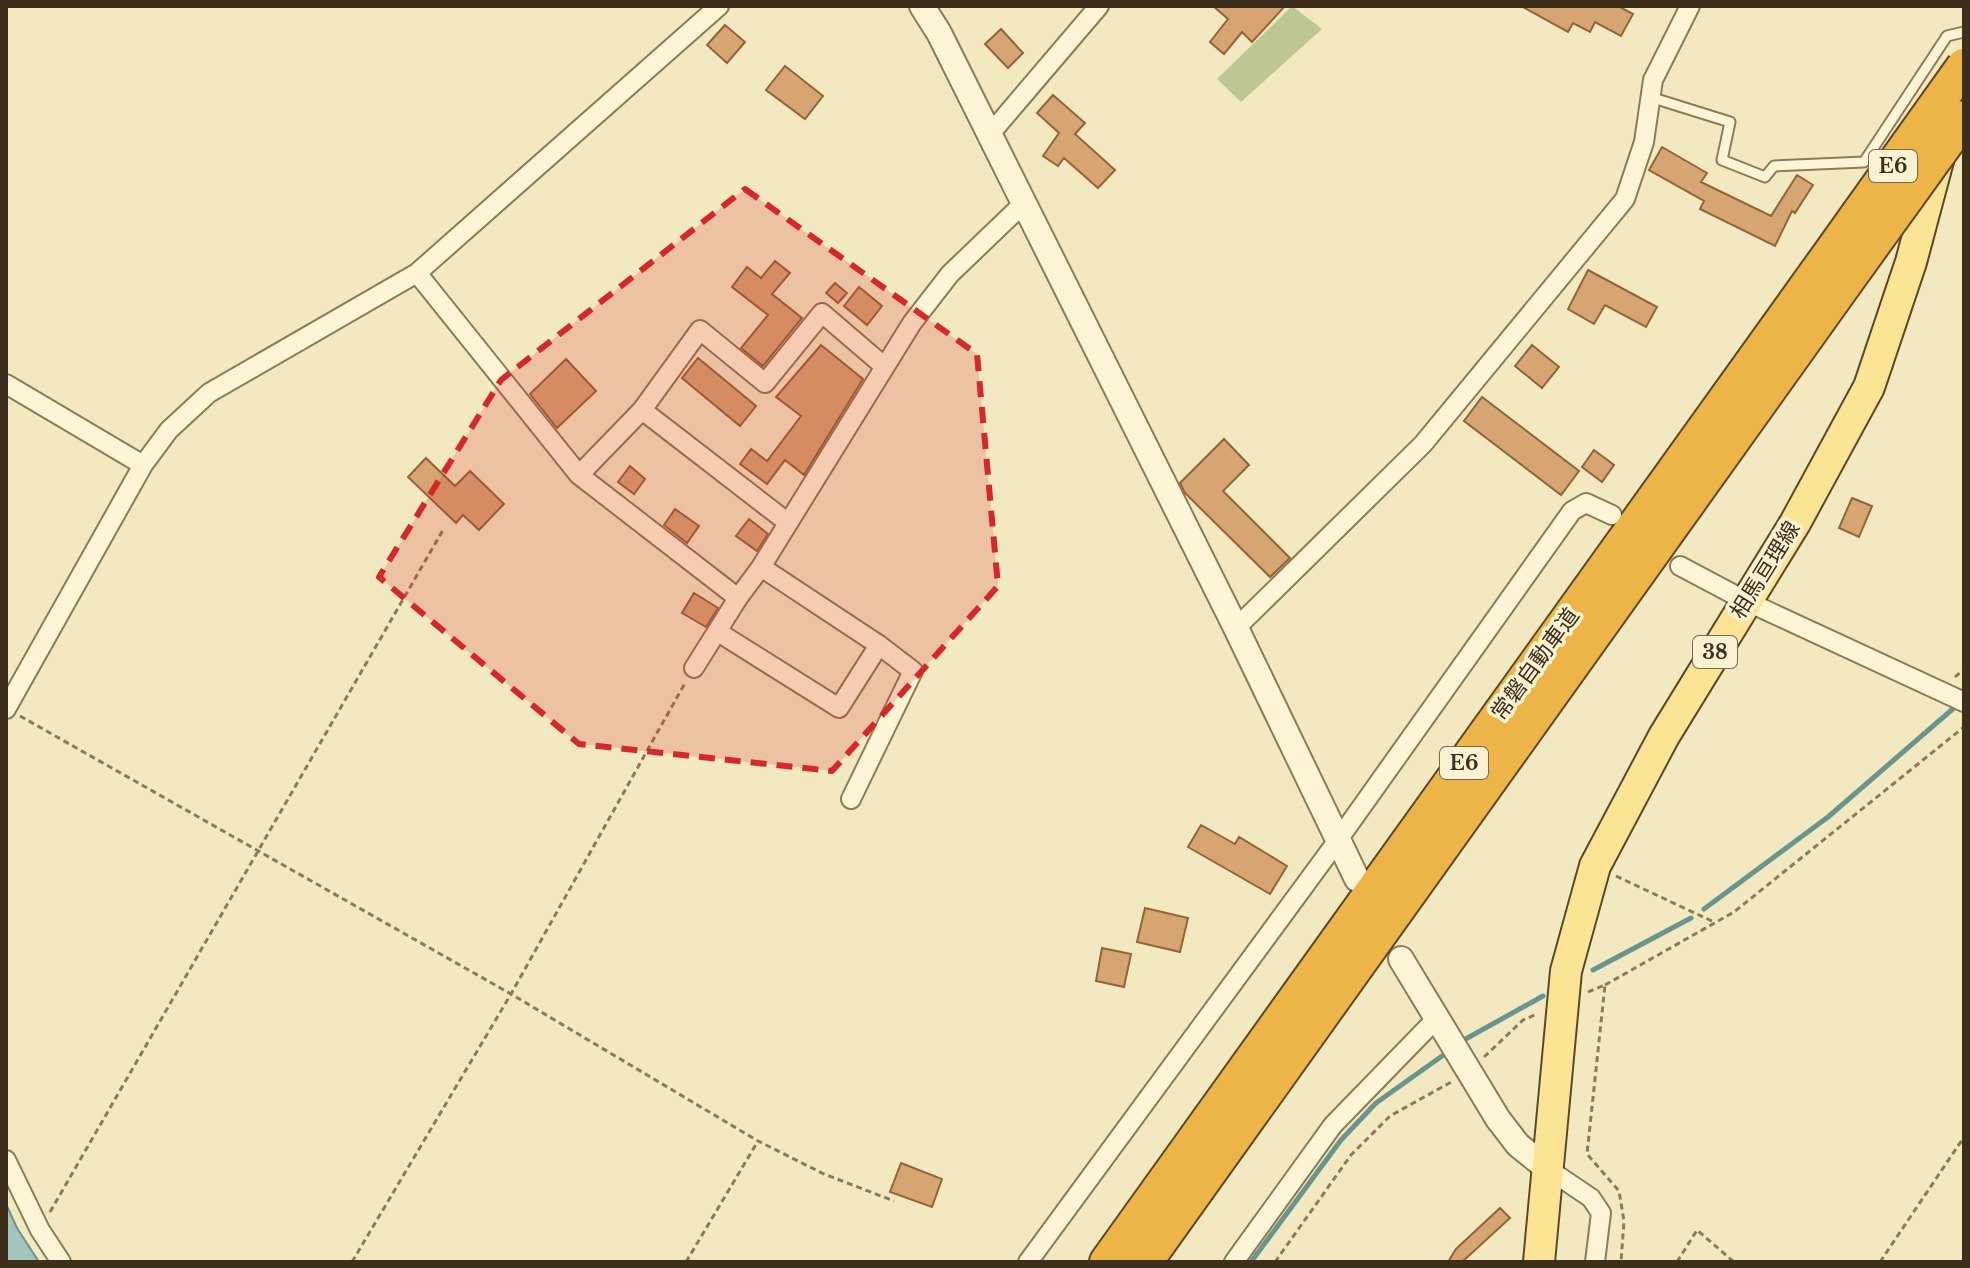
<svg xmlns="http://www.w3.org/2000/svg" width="1970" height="1268" font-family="'Libre Baskerville','Noto Sans JP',serif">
  <rect width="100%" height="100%" fill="#f3e9c1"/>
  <path fill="#bcc793" d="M1292,6L1322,29L1241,102L1217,79Z"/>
  <path fill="#a4c5be" stroke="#69958e" stroke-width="2" d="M6,1204L17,1228L39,1262H6Z"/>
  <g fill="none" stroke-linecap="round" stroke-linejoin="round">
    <path stroke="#69958e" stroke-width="5" d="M1704,909L1828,817L1955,707
      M1593,970L1691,918
      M1462,1041L1543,996
      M1251,1262L1341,1140L1376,1103L1442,1056"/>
  </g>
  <path fill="#d6a572" stroke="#926438" stroke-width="2" d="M1213,6H1285L1252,42L1242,32L1224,54L1210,42L1228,19Z
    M1521,6H1618L1633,14L1621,36L1595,22L1590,32L1573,23L1568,32Z
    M725,25L745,42L727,63L707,45Z
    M1001,29L1023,53L1008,68L985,44Z
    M785,66L823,96L805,119L766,90Z
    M1053,95L1085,123L1075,134L1115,170L1098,188L1064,158L1058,166L1043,156L1059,133L1037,113Z
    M1662,147L1707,173L1701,182L1771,216L1797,175L1813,185L1795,213L1792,211L1775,246L1700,209L1704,201L1649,170Z
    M775,261L790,273L772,294L802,318L763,366L741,348L768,315L732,287L747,267L761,278Z
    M1588,270L1657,307L1646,327L1605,305L1594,324L1568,309Z
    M835,283L847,293L838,303L826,293Z
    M859,287L882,306L867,325L844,306Z
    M821,345L863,379L804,475L785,460L767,484L740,464L751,449L767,461L801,416L776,397Z
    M1532,345L1559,367L1542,388L1515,366Z
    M698,358L756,406L740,426L682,378Z
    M566,359L596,391L557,428L530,394Z
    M1482,397L1579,471L1561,495L1464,421Z
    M1224,439L1249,465L1223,491L1290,558L1270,577L1185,493L1180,483Z
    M1594,450L1614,465L1602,482L1582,467Z
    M426,458L455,486L470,471L504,504L479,530L463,515L456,523L408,477Z
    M630,466L645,479L634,494L618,482Z
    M1852,498L1872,506L1859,537L1839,528Z
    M675,509L699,526L687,543L664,525Z
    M749,519L768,534L757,551L736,536Z
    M694,593L718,608L706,627L682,613Z
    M1201,825L1235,844L1239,837L1287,866L1270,894L1188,847Z
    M1145,908L1188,918L1180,952L1137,942Z
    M1102,948L1131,954L1124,987L1096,981Z
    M901,1163L942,1179L932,1207L890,1192Z
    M1500,1208L1510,1218L1462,1262H1448L1456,1249Z"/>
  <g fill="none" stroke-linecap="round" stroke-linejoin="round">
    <defs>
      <path id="service" d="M1650,97L1730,122L1722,160L1765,177L1774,166L1864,162L1947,36L1964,32"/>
      <path id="minor" d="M990,134L1099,6
        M417,273L579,475L738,598
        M6,384L143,465
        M642,410L700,330L765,383L822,313L885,367
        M579,475L642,410L787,522
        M1680,566L1746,601L1964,702
        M1236,628L1423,444L1625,199L1644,142L1653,80L1690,6
        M718,632L839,708L879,645L761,567
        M694,668L738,598L761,567L912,323L950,274L1024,203
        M6,709L143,465L169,430L209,393L417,273L719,6
        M851,799L913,671L879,645
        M6,1160L40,1230L61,1262
        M1548,1169L1591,1198L1601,1213L1595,1262
        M1028,1262L1338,840L1572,511L1586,503L1612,515
        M1234,1262L1333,1125L1436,1019"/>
      <path id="tertiary" d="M922,6L939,33L1236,628L1357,879
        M1401,959L1498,1119L1518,1145L1548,1169"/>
      <path id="primary" d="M1539,1262L1566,971L1595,866L1664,736L1795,523L1869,387L1911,262L1939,157"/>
      <path id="motorway" d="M1107,1262L1822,265
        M1145,1262L1845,283"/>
    </defs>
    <use href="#service" stroke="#8f7a56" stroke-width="13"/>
    <use href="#minor" stroke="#8f7a56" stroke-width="22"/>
    <use href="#tertiary" stroke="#8f7a56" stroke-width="28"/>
    <use href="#primary" stroke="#5c472b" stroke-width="34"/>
    <use href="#motorway" stroke="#5c472b" stroke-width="38"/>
    <path stroke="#8f7a56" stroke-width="3" stroke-dasharray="6 4" stroke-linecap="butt" d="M1955,677L1964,669
      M20,716L511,994L758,1141L824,1174L894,1201
      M1616,876L1714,922
      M1605,985L1734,912L1964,727
      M1588,992L1605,985L1587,1154L1619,1191L1624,1221L1621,1262
      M1484,1057L1523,1020L1537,1014
      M50,1212L443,530
      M352,1262L511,994L685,683
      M686,1262L758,1141
      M1275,1262L1351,1155L1390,1116L1453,1081
      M1677,1262L1697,1230L1734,1262
      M1880,1262L1964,1137"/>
    <use href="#service" stroke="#fdf5d5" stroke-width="9"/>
    <use href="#minor" stroke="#fdf5d5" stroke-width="18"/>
    <use href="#tertiary" stroke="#fdf5d5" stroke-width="24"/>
    <use href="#primary" stroke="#fbe594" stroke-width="30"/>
    <use href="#motorway" stroke="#edb447" stroke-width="34"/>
    <defs>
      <path id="motorway-bridge" d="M1822,265L1964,66
        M1845,283L1964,118"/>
    </defs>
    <use href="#motorway-bridge" stroke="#5c472b" stroke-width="38" stroke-linecap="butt"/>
    <use href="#motorway-bridge" stroke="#edb447" stroke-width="34"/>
  </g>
  <path fill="#d62828" fill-opacity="0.2" stroke="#d62828" stroke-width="6" stroke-dasharray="16 10" stroke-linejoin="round" d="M745,189L977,354L998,586L832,771L579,744L379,577L501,380Z"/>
  <g text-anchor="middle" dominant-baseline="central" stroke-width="7" stroke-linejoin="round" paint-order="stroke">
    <g fill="#faf2d1" stroke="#766a52" stroke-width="2">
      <rect x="1869" y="150" width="48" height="32" rx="6"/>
      <rect x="1693" y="636" width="44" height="32" rx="6"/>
      <rect x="1440" y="747" width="48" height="32" rx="6"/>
    </g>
    <g font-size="20" font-weight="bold" fill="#3d2f1c">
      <text x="1893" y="166">E6</text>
      <text x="1715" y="652">38</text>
      <text x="1464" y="763">E6</text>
    </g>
    <g font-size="22" fill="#3d2f1c" stroke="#faf2d1">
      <text transform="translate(1765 570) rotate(-58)">相馬亘理線</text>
      <text transform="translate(1535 664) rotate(-54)">常磐自動車道</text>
    </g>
  </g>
  <rect width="1970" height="1268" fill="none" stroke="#3d2f1c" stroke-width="16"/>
</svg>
